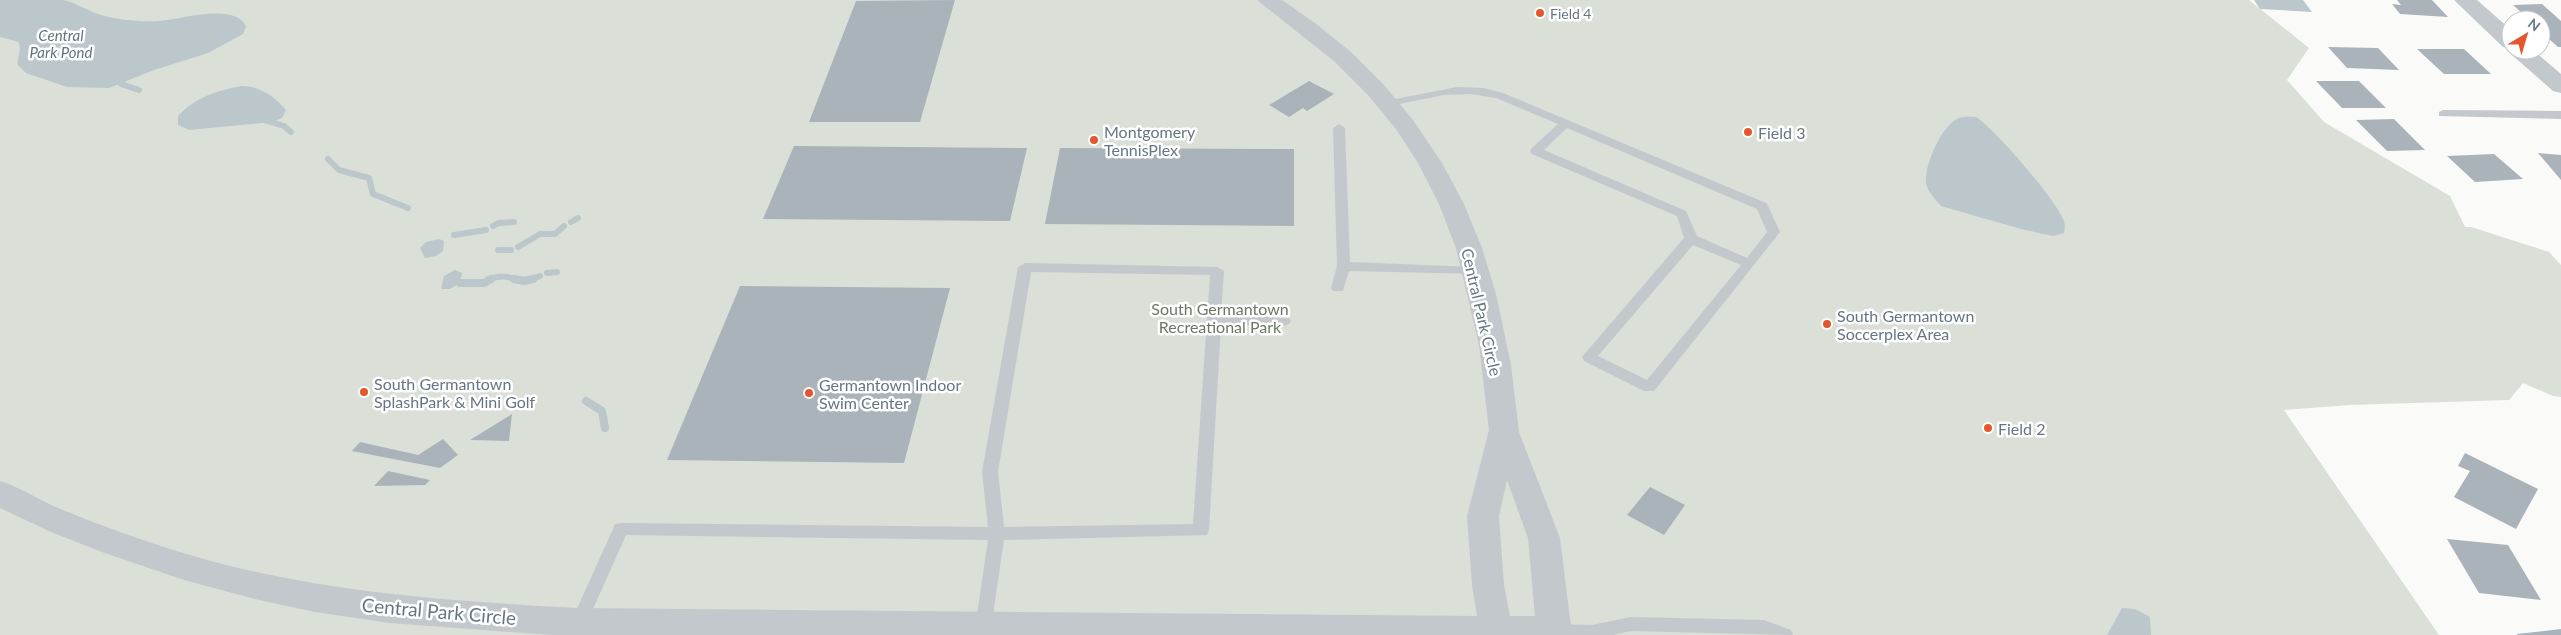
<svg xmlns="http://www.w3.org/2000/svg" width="2561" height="635" font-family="Lato,sans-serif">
  <rect width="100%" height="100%" fill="#fafaf8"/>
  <path fill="#dadfd7" d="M0,0H2249L2309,48L2287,80L2324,122L2450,196L2465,227H2471L2549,252L2561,265V397L2553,396L2523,383L2509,400L2350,405L2284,410L2439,635H0Z"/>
  <path fill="#bbc7cb" d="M0,0C20,0 42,0 62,0C73,1 86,10 98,14C116,20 139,22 159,21C180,20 234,2 246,26L243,34L208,53L154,70L109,88L67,87L26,73L17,64L20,50L19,42L0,37Z
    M2254,0H2303L2312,12L2260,9Z
    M241,86C260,86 274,96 286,110L282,118L271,122L189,130L178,125V116C196,97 216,91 241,86Z
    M1976,117C1995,129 2057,201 2064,221C2065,225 2065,229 2064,233L2053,236L2021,229L1941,206C1935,199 1928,192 1926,183C1924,166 1941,127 1957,119C1963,116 1970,117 1976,117Z
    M439,239L444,241L443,251L436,256L425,258L420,248L426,242Z
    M455,270L462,273L460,283L450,289H441L444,276Z
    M2122,608L2135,609L2150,617L2151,635H2107Z"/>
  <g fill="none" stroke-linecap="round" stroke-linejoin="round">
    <path stroke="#bbc7cb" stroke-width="6" d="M121,84L139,90
      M261,119L284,126L291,132
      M328,159L339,170L369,178L373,194L408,208
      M571,222L578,218
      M493,226L499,223L514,222
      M454,235L486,230
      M518,247L540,234H555L564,226
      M498,250H511
      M547,273L557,272
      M489,280C499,275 507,276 517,280
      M529,280L540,276"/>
    <path stroke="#bbc7cb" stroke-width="8" d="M514,279L524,281L533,279
      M460,283H484L491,279
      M586,401L602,411L605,428"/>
  </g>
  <path fill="#aab3b9" d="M955,0L920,122H809L856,1Z
    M2397,0H2432L2448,17L2400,14L2392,4L2401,5Z
    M2542,4L2561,21V47H2558L2541,32V20H2530L2513,5Z
    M2328,47L2378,48L2399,70L2347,68Z
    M2417,49H2464L2491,74H2444Z
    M1309,81L1334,94L1307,111L1303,108L1289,117L1269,105Z
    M2316,81H2359L2386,108H2342Z
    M2394,119L2425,150L2387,151L2356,120Z
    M794,146L1027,148L1010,221L763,219Z
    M1060,148L1294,149V226L1045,224Z
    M2538,153L2561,155V180Z
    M2494,154L2523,179L2475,182L2447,156Z
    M740,286L950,288L904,463L667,460Z
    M512,414L509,441L470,440Z
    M443,439L458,455L440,468L352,451L360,442L418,455Z
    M2465,453L2538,489L2516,529L2454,497L2470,471L2458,466Z
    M388,471L430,480L425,485L374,486Z
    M1650,487L1685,505L1664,535L1627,515Z
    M2447,539L2508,545L2541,600L2479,593Z
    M2561,629V635H2517V634Z"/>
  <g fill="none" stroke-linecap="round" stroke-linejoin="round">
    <path fill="#c3c8cc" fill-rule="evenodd" d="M1457,87L1484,88L1503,93L1766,203L1768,206L1780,232L1654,391H1644L1584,361L1582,357L1684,238L1677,216L1532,154L1530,151L1532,148L1558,124L1496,98L1471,94L1444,95L1389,106L1383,103L1385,101ZM1567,128L1757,209L1767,232L1747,258L1697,236L1686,211L1544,150ZM1693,245L1741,265L1647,380L1598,356Z
      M2443,110L2561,111V119L2439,116V112Z
      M1339,124L1345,128L1350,262L1475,267L1482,271L1480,274L1349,271L1343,291H1333L1331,288L1337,266L1333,128Z
      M1025,263L1217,267L1224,271L1221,315L1289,318L1291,321L1289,324L1284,326L1221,325L1209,530L1207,535L1004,540L990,635H974L988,540L626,535L585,627L579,629L573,627L571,622L613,529L615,524L621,523L988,527L982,472L1018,267ZM1031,272L1210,275L1193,524L1004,527L998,472Z
      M1631,617L1764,620L1791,630L1793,635L1631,631L1613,635H1547L1546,631L1548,626L1554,624L1592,625Z"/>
    <path fill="#c3c8cc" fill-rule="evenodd" d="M1257,0H1282L1315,23L1351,52L1384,85L1413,120L1442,163L1464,204L1482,248L1496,294L1511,365L1519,432L1560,538L1572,635H552L390,623L315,612L259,600L184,580L102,552L51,532L0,508V481C20,487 39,500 58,508C99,525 141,540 183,553C312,592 445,601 579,608L1477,616L1472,585L1467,516L1489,430L1479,345L1456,248L1439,204L1418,163L1396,129L1368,95L1335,62ZM1507,480L1528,538L1535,616H1510L1504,585L1499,516Z
      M2454,0H2477L2511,30V50H2533L2561,74V93L2553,91L2512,55L2510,48L2503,47Z"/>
  </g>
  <g fill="#e4572e" stroke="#fff" stroke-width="2">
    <circle cx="1540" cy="13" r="5"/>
    <circle cx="1748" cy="132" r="5"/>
    <circle cx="1094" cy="140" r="5"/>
    <circle cx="1827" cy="324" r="5"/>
    <circle cx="364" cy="392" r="5"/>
    <circle cx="809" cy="393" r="5"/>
    <circle cx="1988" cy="428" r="5"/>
  </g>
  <g text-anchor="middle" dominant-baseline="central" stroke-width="5" stroke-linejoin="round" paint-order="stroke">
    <g font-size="14" fill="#657683" stroke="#fff" text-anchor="start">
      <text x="1550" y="13">Field 4</text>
    </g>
    <g font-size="15" font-style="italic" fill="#60757c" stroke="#fff">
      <text x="61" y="35">Central<tspan x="61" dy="17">Park Pond</tspan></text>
    </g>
    <g font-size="16" fill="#657683" stroke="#fff" text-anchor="start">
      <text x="1104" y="131">Montgomery<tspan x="1104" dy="18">TennisPlex</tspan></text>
      <text x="1758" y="132">Field 3</text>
      <text x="1837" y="315">South Germantown<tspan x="1837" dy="18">Soccerplex Area</tspan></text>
      <text x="374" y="383">South Germantown<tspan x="374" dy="18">SplashPark &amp; Mini Golf</tspan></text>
      <text x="819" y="384">Germantown Indoor<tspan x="819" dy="18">Swim Center</tspan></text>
      <text x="1998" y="428">Field 2</text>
    </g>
    <g font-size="16" fill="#687a64" stroke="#fff">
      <text x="1220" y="308">South Germantown<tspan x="1220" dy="18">Recreational Park</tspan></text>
    </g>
    <g font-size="16" fill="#657683" stroke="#fff">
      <text transform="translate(1482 312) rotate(77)">Central Park Circle</text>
    </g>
    <g font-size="19" fill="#657683" stroke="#fff">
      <text transform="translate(439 611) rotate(5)">Central Park Circle</text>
    </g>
  </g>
  <g transform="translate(2526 35) rotate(38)"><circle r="24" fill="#ffffff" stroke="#c1c8cd"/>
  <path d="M0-4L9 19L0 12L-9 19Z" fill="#e4572e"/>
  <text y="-8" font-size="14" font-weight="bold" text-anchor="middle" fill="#657683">N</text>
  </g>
</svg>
